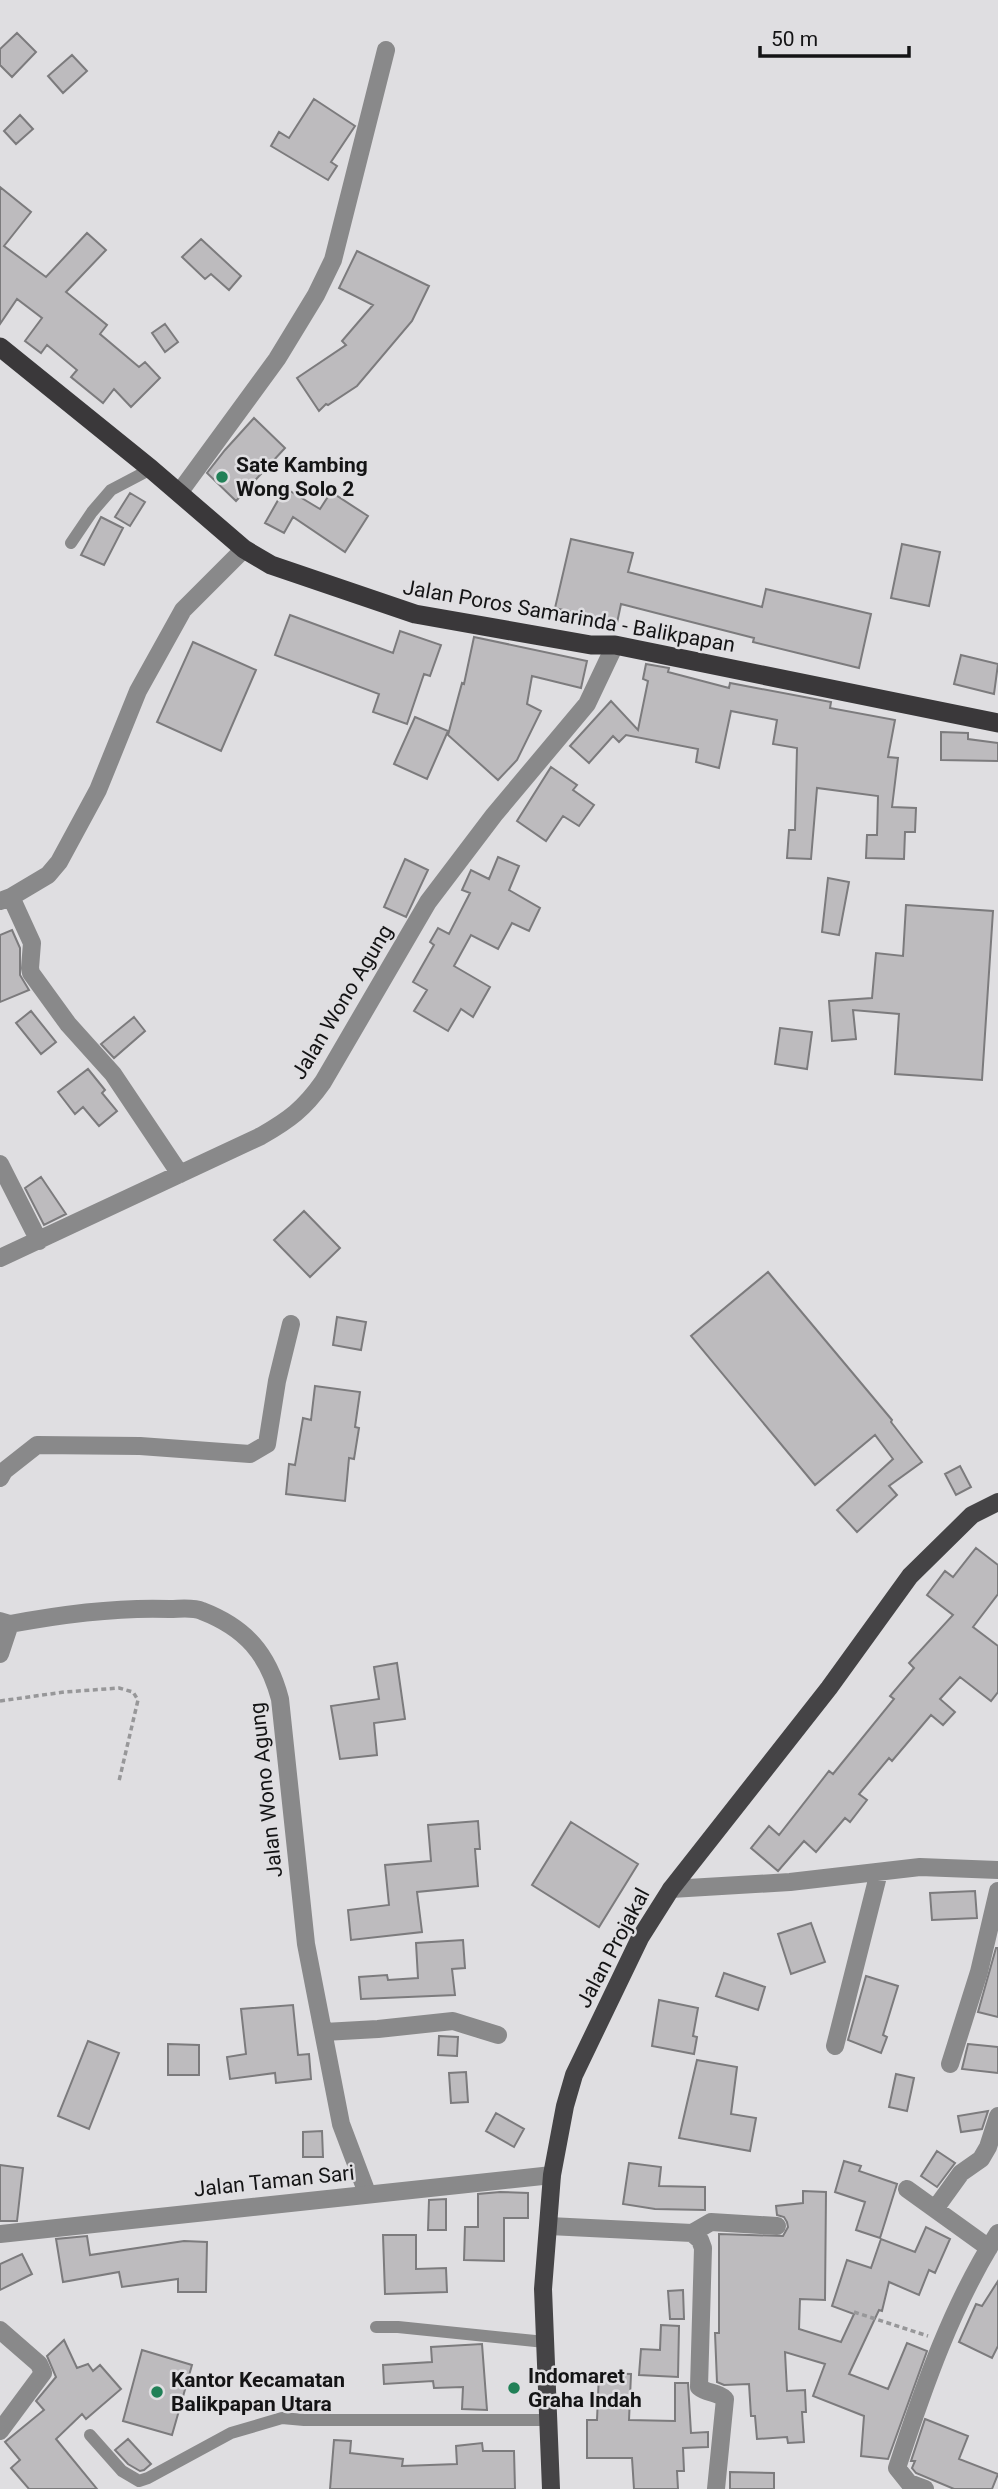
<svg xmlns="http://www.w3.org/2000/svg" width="998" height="2489" font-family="Roboto,sans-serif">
  <rect width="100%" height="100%" fill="#dfdee1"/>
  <path fill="#bdbbbe" stroke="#7c7b7d" stroke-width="2" d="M17,33L36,52L12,77L0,65V49Z
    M72,55L87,71L63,93L48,76Z
    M314,99L355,126L331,162L337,166L328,180L271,146L279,132L289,138Z
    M20,115L33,129L16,144L4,131Z
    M0,187L31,212L4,246L46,277L87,233L106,250L66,292L107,325L100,334L139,367L145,362L160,378L131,407L114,389L103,403L71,377L77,370L47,345L41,353L25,341L42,318L17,299L0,324Z
    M201,239L241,276L229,290L211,274L205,279L182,257Z
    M357,251L429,286L412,321L357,386L328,405L326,404L319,411L297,378L346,345L342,341L373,305L339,288Z
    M165,324L178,342L165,352L152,333Z
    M254,418L285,448L236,501L207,473L225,450Z
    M285,488L320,509L331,492L368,516L345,552L293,517L284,533L265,523Z
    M130,493L145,502L130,526L115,517Z
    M101,517L123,528L104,565L81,555Z
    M571,539L633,553L628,572L762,607L766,589L871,614L859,668L753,642L754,638L621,604L617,623L555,608Z
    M902,544L940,552L929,606L891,598Z
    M290,615L393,653L400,631L441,645L430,676L424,674L407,724L373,712L379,694L275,655Z
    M474,637L587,661L581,688L532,676L527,704L541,711L517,760L498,780L448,735L462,683L464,684Z
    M193,642L256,670L221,751L157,722Z
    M961,655L998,664L994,694L954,684Z
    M646,664L669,668L668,672L729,688L730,683L831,702L830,708L895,720L888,757L898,758L892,807L916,808L915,832H905L904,859L866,858L867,835H877L878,796L817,788L811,859L787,858L789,830H795L797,748L773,744L777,720L731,711L719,768L696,762L698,749L626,735L619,742L613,736L589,763L570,746L611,701L638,730L648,681L643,679Z
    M415,717L448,731L427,779L394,764Z
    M941,732L968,733V739L998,743V761L941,760Z
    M551,767L577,785L573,790L594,805L579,826L563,816L546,841L517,821Z
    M498,857L519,866L509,890L540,908L529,931L512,923L498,949L471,935L454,966L490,987L473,1017L461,1009L448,1031L414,1011L427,990L413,982L434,945L430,942L438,928L449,934L470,893L462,890L471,870L489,879Z
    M405,859L428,870L406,917L384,907Z
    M828,878L849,882L839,935L822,932Z
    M906,905L993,911L982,1080L895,1074L899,1014L853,1010L856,1039L832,1041L829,1001L872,998L876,953L903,956Z
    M12,930L20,948V975L29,990L0,1002V935Z
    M31,1011L56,1042L41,1054L16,1023Z
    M134,1017L145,1031L114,1058L101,1044Z
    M780,1028L812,1032L807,1069L775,1064Z
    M88,1069L105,1090L102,1093L117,1111L99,1126L83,1107L75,1114L58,1092Z
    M41,1177L66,1214L44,1225L25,1188Z
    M304,1211L340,1248L310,1277L274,1240Z
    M768,1272L892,1420L891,1422L922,1462L889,1486L897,1495L857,1532L837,1510L893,1459L875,1435L815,1485L691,1336Z
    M337,1317L366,1322L361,1350L333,1345Z
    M315,1386L360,1392L355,1427L359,1428L354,1459L349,1458L345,1501L286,1494L289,1464L295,1465L303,1418L311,1420Z
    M960,1466L971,1487L956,1495L945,1474Z
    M976,1548L998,1565V1594L973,1627L998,1646V1692L991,1701L960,1677L940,1699L955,1712L943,1725L931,1715L892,1761L889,1758L859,1794L867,1800L850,1822L845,1818L816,1852L804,1841L778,1871L751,1848L769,1826L779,1835L829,1771L833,1774L894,1699L890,1696L914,1668L909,1663L953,1615L927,1595L945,1571L953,1577Z
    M397,1663L405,1719L374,1723L377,1755L340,1759L331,1706L379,1699L374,1667Z
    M478,1821L480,1849H475L478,1886L417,1892L422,1932L351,1940L348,1910L389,1905L385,1865L431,1861L428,1825Z
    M571,1822L638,1864L599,1927L532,1885Z
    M975,1891L977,1918L932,1920L930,1893Z
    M811,1923L825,1962L791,1974L778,1934Z
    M463,1940L465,1968L452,1969L455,1995L361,1999L359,1977L387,1975L388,1980L418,1978L416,1943Z
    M996,1948H998V2017L978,2012Z
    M724,1973L765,1987L758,2010L716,1996Z
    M866,1976L898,1986L883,2035L887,2037L881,2053L848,2040Z
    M659,2000L698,2008L693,2036L697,2037L694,2054L652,2046Z
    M293,2005L298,2055L309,2054L311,2079L276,2083L275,2073L230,2079L227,2057L246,2054L241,2009Z
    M439,2036L458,2037L457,2056L438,2055Z
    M88,2041L119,2053L89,2129L58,2116Z
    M168,2044L199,2045V2075H168Z
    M968,2044L998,2047V2073L962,2069Z
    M697,2060L737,2067L731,2114L756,2118L750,2151L679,2138Z
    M466,2072L468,2102L451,2103L449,2073Z
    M896,2074L914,2078L907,2111L889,2107Z
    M988,2111L982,2129L961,2132L958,2116Z
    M496,2113L524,2129L514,2147L486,2131Z
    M322,2131L323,2157H303V2132Z
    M937,2151L955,2163L937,2187L921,2176Z
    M844,2161L861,2166L859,2171L897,2184L880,2238L856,2230L865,2202L835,2192Z
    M629,2163L661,2167L659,2186L705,2187V2210L655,2209L623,2204Z
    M0,2165L23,2168L17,2221H0Z
    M803,2191L826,2192L825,2300L800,2299L799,2329L841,2342L854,2314L832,2306L847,2260L871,2268L881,2239L915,2252L926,2227L950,2239L935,2273L929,2270L919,2295L889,2282L882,2311L879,2310L849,2374L888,2389L907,2343L927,2351L888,2459L861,2456L864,2416L813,2396L825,2364L785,2352L787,2391L805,2390L806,2412H802L804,2442L788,2443L787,2437L757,2439L755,2416H751L749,2384L724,2385L717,2382L715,2333H719V2234L783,2236L788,2227L787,2222L784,2217L777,2215L776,2206L803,2203Z
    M500,2192L528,2193V2218H504V2261L464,2260L465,2227H478V2194Z
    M446,2199V2230H428L429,2200Z
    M383,2235H416V2269L446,2268L447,2292L385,2294Z
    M87,2236L90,2255L184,2241L207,2242L206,2292H178V2279L122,2287L119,2272L63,2282L56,2239Z
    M22,2254L32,2274L0,2290V2264Z
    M998,2281V2346L992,2358L959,2342L976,2304L982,2306Z
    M683,2290L684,2319H670L668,2291Z
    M661,2325L679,2326L678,2377L639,2375L641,2349L660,2350Z
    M64,2340L77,2368L88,2364L93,2371L100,2365L121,2389L86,2419L82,2414L56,2439L97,2489H29L11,2468L20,2460L5,2442L44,2410L36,2401L56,2377L47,2356Z
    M482,2344L487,2410L462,2409L463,2387L434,2388L433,2381L384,2384L383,2365L432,2362L431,2347Z
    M142,2350L192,2365L172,2435L123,2421Z
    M599,2373L631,2374L629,2420L675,2421V2383H688L691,2433L708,2432V2447L683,2448L684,2471H677L678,2489H634L632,2458H587V2420H597Z
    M925,2419L968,2436L959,2459L998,2474L992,2489H954L916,2473L912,2468L915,2461H911Z
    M128,2439L151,2464L144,2470L140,2471L128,2464L115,2450Z
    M334,2440L351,2441L350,2453L403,2459L402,2466L457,2464L456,2446L482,2443L483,2451H514L515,2489H330Z
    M730,2472L774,2473V2489H730Z"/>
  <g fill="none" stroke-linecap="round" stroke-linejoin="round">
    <path stroke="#979799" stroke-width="3.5" stroke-dasharray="5 3.5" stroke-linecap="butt" d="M0,1701L64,1692L119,1688L133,1692L138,1700L119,1781
      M854,2312L928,2336"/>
    <path stroke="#89898a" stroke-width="12" d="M71,543L92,512L111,490L151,469
      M376,2327H398L545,2342
      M90,2435L122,2471L139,2481L148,2478L231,2433L282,2418L304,2420H547"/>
    <path stroke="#89898a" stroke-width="18" d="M179,493L277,359L316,295L333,260L386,50
      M11,897L32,943L30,968L31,973L68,1024L113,1074L180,1174
      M0,901L11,897L48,875L59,862L98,790L138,691L183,610L244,549
      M0,1164L39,1241
      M0,1258L261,1136C289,1120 304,1109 323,1082L428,902L494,815L587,704L615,645
      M0,1478L4,1471L37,1445L140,1446L250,1454L267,1444L277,1381L291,1324
      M0,1621L10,1624C63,1614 117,1607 170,1609C180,1609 193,1607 202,1611C246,1628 268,1654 280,1699L306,1944L341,2124L367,2193
      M0,1654L10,1624
      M671,1889L790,1882L920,1867L998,1870
      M324,2032L378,2029L453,2021L498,2035
      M835,2046L879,1872
      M950,2064L979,1972L998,1891
      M907,2189L989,2248
      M935,2209L961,2173L981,2159L988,2147L998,2116
      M549,2226L692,2233L700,2240L703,2248L699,2387C707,2394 717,2391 725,2399L716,2489
      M692,2233L711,2222L777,2226
      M0,2330L39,2364L43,2373L0,2431
      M925,2489L909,2483L897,2468C924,2386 952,2305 998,2233"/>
    <path stroke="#89898a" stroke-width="18" d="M0,2234L552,2175"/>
    <path stroke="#454446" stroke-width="18" d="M551,2489L543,2289L552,2175L565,2106L574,2075L640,1938L671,1889L829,1688L910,1576L972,1515L998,1502"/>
    <path stroke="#3a383a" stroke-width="19" d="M0,347L151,469L244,549L271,565L415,614L591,645H615L998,723"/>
  </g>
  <g fill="#218057" stroke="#dfdee1" stroke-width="2.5">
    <circle cx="222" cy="477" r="7"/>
    <circle cx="514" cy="2388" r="7"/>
    <circle cx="157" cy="2392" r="7"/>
  </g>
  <g text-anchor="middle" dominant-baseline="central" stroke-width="5" stroke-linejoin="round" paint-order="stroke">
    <g font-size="21" font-weight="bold" fill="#141415" stroke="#dfdee1" text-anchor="start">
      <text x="236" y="465">Sate Kambing<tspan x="236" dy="24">Wong Solo 2</tspan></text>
      <text x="528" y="2376">Indomaret<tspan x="528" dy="24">Graha Indah</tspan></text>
      <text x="171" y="2380">Kantor Kecamatan<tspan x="171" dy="24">Balikpapan Utara</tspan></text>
    </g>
    <g font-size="21" fill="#141415" stroke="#dfdee1">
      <text transform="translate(569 616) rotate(10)">Jalan Poros Samarinda - Balikpapan</text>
      <text transform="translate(342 1002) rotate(-59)">Jalan Wono Agung</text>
      <text transform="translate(266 1790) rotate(-96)">Jalan Wono Agung</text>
      <text transform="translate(613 1948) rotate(-62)">Jalan Projakal</text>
      <text transform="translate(274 2181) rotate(-6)">Jalan Taman Sari</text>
    </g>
  </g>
  <path d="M760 46v10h149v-10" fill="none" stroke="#141415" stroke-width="3.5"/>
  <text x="771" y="46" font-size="21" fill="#141415" stroke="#dfdee1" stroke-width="5" paint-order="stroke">50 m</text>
</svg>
